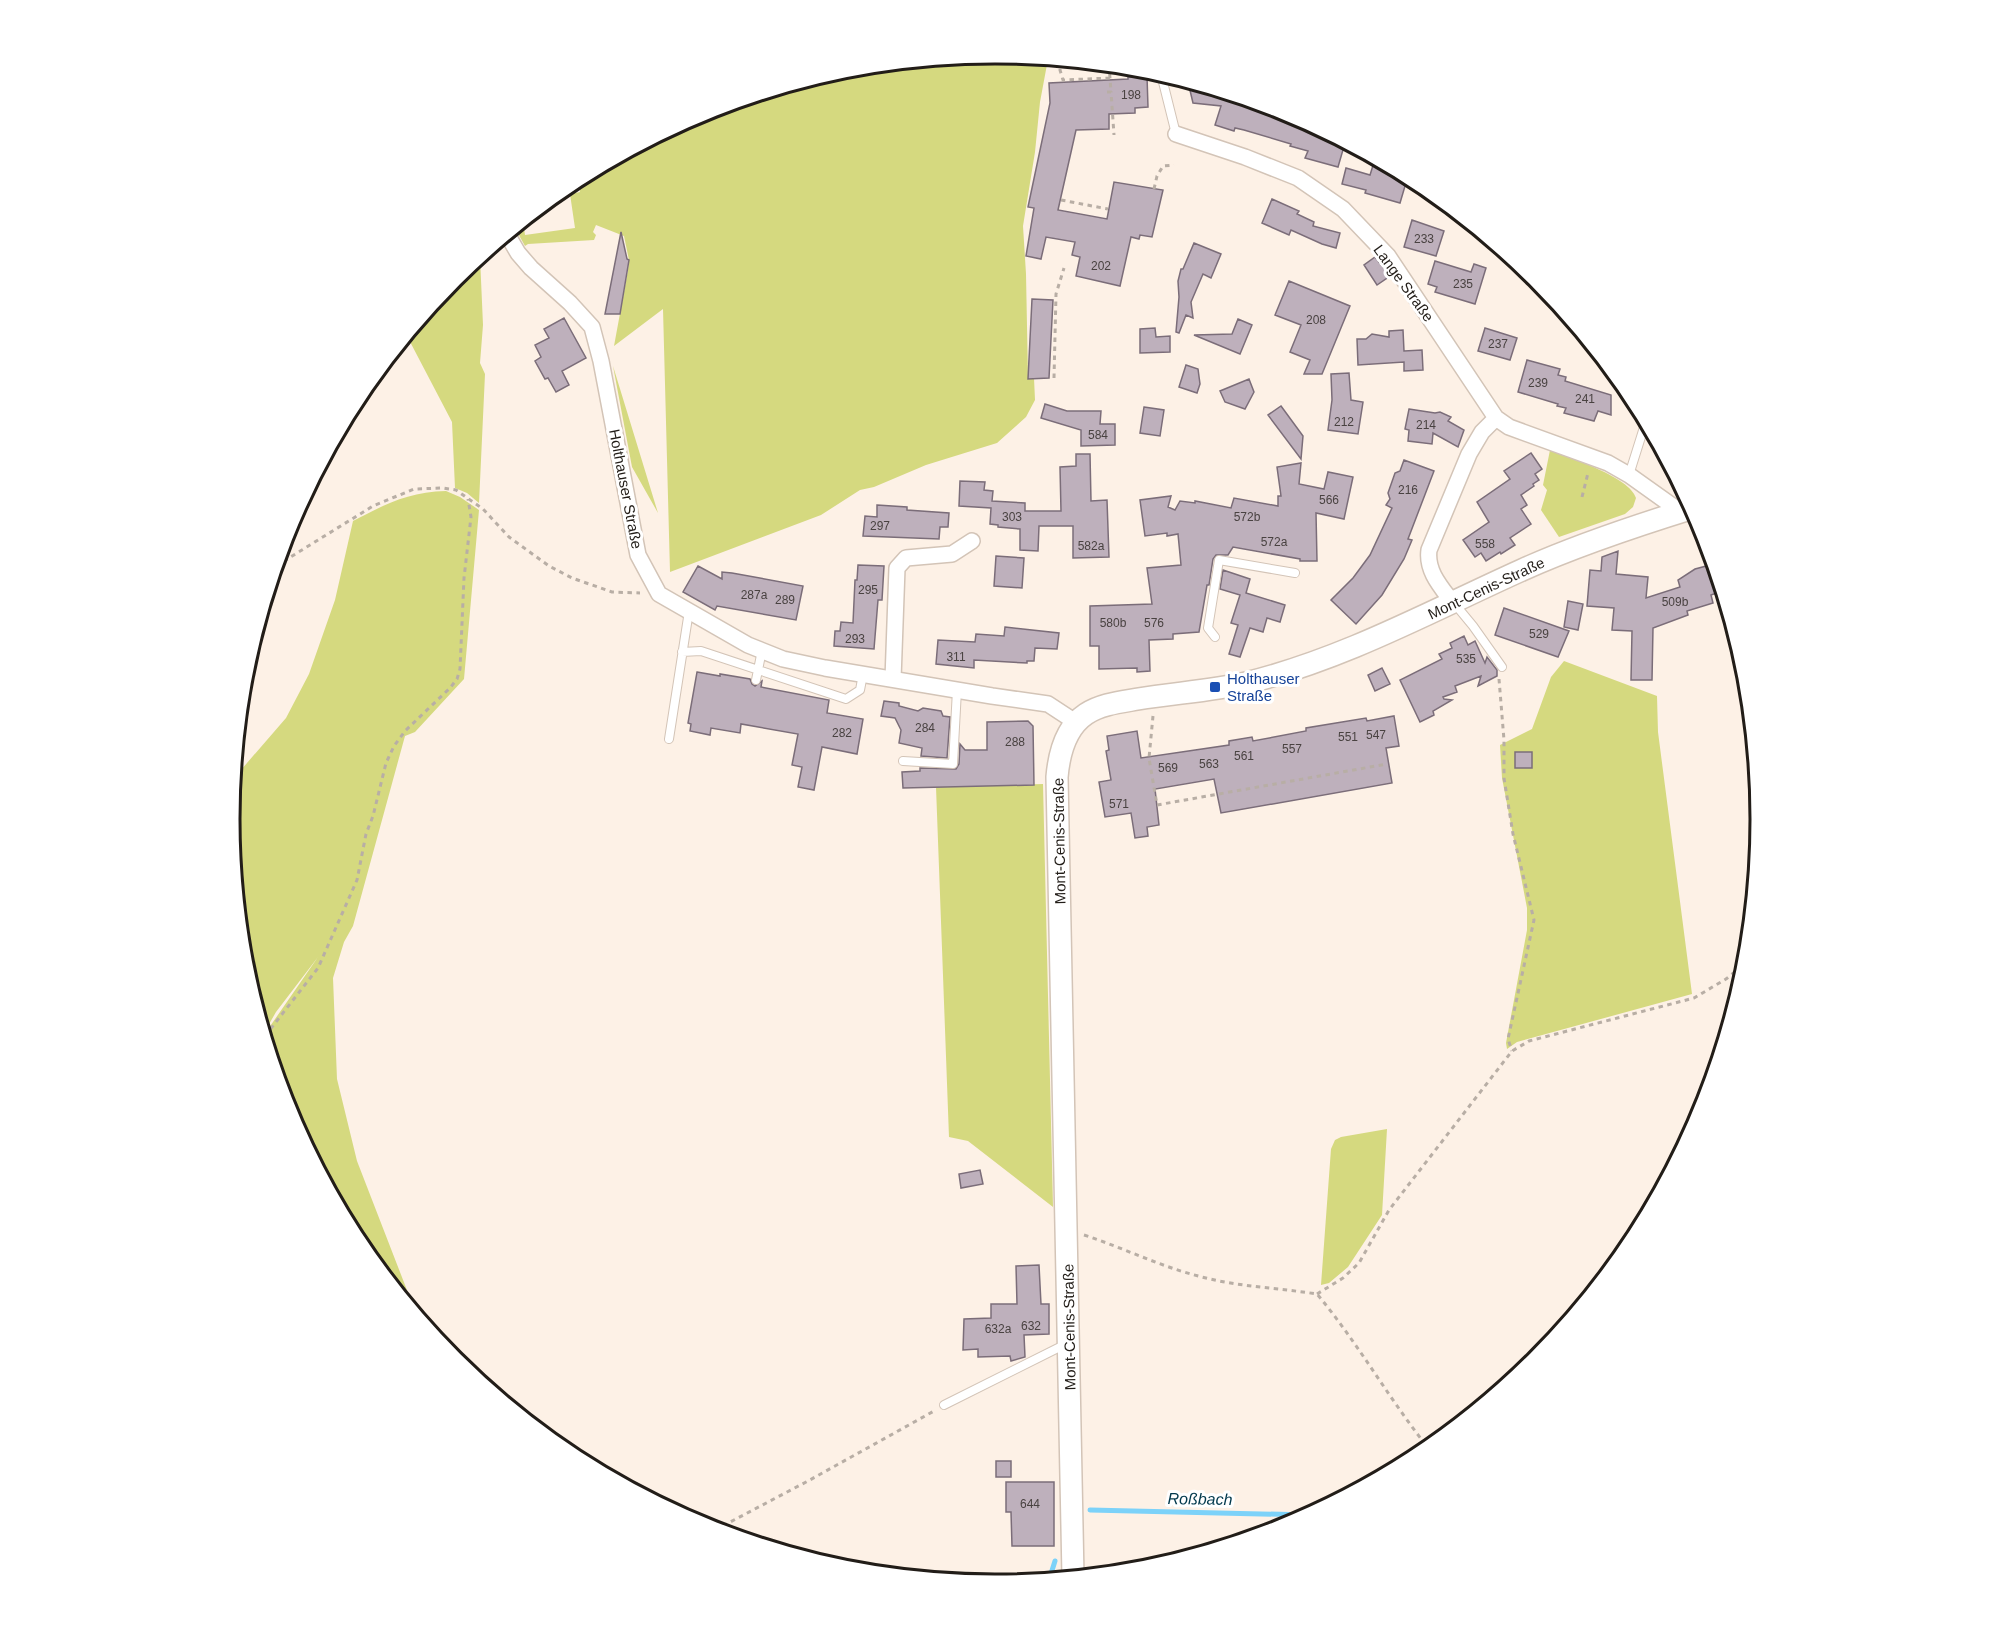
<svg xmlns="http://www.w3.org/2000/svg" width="1990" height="1639" font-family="Arial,sans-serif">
  <rect width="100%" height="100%" fill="#fdf1e6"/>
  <path fill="#d5d97f" d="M995,54L1048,59L1040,102L1035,152L1023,226L1026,274L1028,378H1034L1035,400L1026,417L997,443L926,465L874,487L860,490L821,515L670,572L663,309L614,346L628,270L629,260L624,236L596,225L593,232L596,235L594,240L528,244L525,246L515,228L523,221L525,235L575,228L570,194L580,192L579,183L575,180L702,112L846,69Z
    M480,257L483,325L480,363L485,374L479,503L467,493L455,488L452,422L407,336L454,278Z
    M613,366L658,513L632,467Z
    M1550,450C1570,458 1630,477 1636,498L1633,507L1625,514L1559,537L1541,510L1547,490L1543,485Z
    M446,491L460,497L479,510L464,679L415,732L405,736L353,926L344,942L333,978L337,1079L357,1161L417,1316L358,1244L288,1112L264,1035L318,957L276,1012L264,1033L244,968L230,819L234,778L286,718L309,674L335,600L353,521C386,504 408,492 446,491Z
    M1564,661L1657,696L1658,732L1692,994L1517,1042L1507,1049L1506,1043L1527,930V908L1502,778L1500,745L1532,729L1551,677Z
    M1043,784L1053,1207L968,1141L949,1137L936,787Z
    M1387,1129L1382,1215L1348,1267L1329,1283L1321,1285L1331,1149L1335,1140L1341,1137Z"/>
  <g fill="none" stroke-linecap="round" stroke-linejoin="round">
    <path stroke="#7cd2f9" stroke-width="5" d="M1090,1510L1309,1515
      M1049,1580L1055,1561"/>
  </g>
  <path fill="#beb0bc" stroke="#7b6d79" stroke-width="1.5" d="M1147,76L1148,107L1135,108V113L1109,114V129L1076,130L1058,210L1107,219L1114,182L1163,190L1152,237L1140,235L1139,239L1131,237L1120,286L1076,276L1080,257L1072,255L1075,242L1046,237L1041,259L1026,256L1034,208L1028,207L1050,103L1049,83L1128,79V77Z
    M1188,82L1288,112L1299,118L1298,123L1320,130L1345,143L1338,167L1305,158L1308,151L1290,146L1291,144L1244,130L1235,128L1234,131L1215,125L1221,106L1193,103Z
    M1375,159L1408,176L1400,203L1365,193L1366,190L1342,184L1346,168L1370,175Z
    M1272,199L1299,211L1297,214L1314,222L1313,226L1340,233L1336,248L1322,244L1291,230L1289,235L1262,223Z
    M1412,220L1444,231L1436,256L1404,247Z
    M621,232L627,259L629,260L620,314H605Z
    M1194,243L1221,254L1211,278L1203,274L1191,302L1193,318L1186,315L1179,333L1176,332L1179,297L1178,281L1181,269H1183Z
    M1375,257L1390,276L1377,285L1364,265Z
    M1435,261L1471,272L1474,264L1486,268L1475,304L1435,292L1437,287L1428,284Z
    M1289,281L1350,306L1322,374H1304L1310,360L1290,352L1301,325L1275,315Z
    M1032,299L1053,300L1049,378L1028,379Z
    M564,318L586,358L562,371L569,385L556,392L548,378L545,379L535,361L541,357L535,345L549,338L544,329Z
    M1238,319L1252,325L1240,354L1194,335L1232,334Z
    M1155,328L1156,337L1170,336V352L1140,353V329Z
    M1485,328L1517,338L1510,360L1478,351Z
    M1403,330L1404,351L1422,350L1423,370L1404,371V362L1358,365L1357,339H1366L1372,334L1389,337V331Z
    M1527,360L1560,369L1558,375L1566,377L1565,381L1611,395V415L1598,411L1594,421L1564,413L1566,408L1557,406L1558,404L1518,392Z
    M1186,365L1198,369L1200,384L1197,393L1179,387Z
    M1349,373L1351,400L1363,402L1358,434L1328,430L1332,400L1331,374Z
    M1249,379L1254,392L1245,409L1225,402L1220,391Z
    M1045,404L1067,411H1101L1100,424H1115V445L1081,446V430L1041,418Z
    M1281,406L1303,436L1301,459L1268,415Z
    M1144,407L1164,410L1160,436L1140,433Z
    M1409,409L1435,413L1440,412L1451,417L1448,421L1464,430L1458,447L1433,433L1432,444L1408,441L1409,430L1405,429Z
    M1531,453L1542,469L1535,474L1539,480L1533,484L1534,486L1521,495L1527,505L1521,509L1531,524L1510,538L1515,545L1501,554L1500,552L1486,561L1481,553L1475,557L1463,540L1489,522L1477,502L1510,479L1504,471Z
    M1076,454H1090L1091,501L1107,500L1109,557L1073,558V526H1039L1038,551L1020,550V529L998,527V525L990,524L991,508L959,506L960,481L985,482L984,490L993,491L992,501L1025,503V511H1061L1060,467L1076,466Z
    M1404,460L1434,471L1408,539L1412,540L1404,559L1382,595L1356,624L1331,600L1353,578L1370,555L1392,508L1386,505L1390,499L1388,493L1395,473L1400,471Z
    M1301,463L1299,484L1324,489L1328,472L1353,477L1344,519L1316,513L1317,561H1300V559L1233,547L1228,555H1216L1213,559L1209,585H1207L1199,632L1173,634V639L1149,640L1150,671L1137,672V668L1099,669V646H1090V606L1152,604L1147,568L1181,565L1178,534L1167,536V533L1145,536L1140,500L1171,496L1168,507L1175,510L1180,501L1195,503V501L1231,508L1234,498L1278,506V496H1281L1277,467Z
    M877,505L907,507V510L949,513L948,527H940L939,539L863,536L865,516L877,517Z
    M1618,551L1616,574L1648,577L1646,598L1680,587L1678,580L1695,569L1714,564L1722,591L1711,595L1713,603L1687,611L1688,615L1653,628L1652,680H1631L1632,631L1612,630L1614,608L1587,606L1590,570L1601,571L1602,557Z
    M996,556L1024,558L1022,588L994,586Z
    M858,565L884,566L882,600H878L874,649L834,646L835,631H840L841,622L853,623L855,580H857Z
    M698,566L722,579V572L732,573L803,586L796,620L717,606L715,610L683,592Z
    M1223,570L1250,579L1246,593L1285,605L1280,622L1267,618L1263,632L1250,628L1240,657L1229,654L1238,625L1231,623L1240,595L1220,589Z
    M1568,601L1583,604L1578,630L1564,627Z
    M1504,608L1569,631L1558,657L1495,635Z
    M1005,627L1059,633L1057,649L1035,648L1034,661H1027V663L974,660V668L936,664L938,640L975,642L976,634L1004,636Z
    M1464,636L1468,645L1475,641L1485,663L1487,657L1497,670V676L1478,686L1481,676L1455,686L1457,692L1443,697L1444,699L1452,700L1433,711L1434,715L1420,722L1400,680L1442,659L1439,654L1452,648L1450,643Z
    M1382,668L1390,684L1375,691L1368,675Z
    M697,672L720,676V674L750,679L752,684L755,686L762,681L761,687L829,700L827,713L863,719L857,754L822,747L814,790L798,787L802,767L792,765L798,734L741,724L740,733L711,728L710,735L690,731L691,724L688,723Z
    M884,701L899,703V706L918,711L923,708L941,711L943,716L950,717L947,758L921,756L922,748L899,743L901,730L895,718L881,716Z
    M1394,716L1399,746L1386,748L1392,783L1221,813L1214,779L1155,789L1159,825L1147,827L1148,836L1135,838L1131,813L1105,817L1099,782L1111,780L1106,751L1109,750L1107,736L1137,731L1141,758L1229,745V741L1252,737L1253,741L1306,731V728L1366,718L1367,721Z
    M1028,721L1033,726L1034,785L903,788L902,772L920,771V768L956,769L959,764L960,744L965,750H987V722Z
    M1515,752H1532V768H1515Z
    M980,1170L983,1184L961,1188L959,1174Z
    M1039,1265L1041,1304H1049V1334L1024,1335L1025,1357L1011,1361L1010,1356L978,1357V1349L963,1350L964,1319L991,1318V1304H1017L1016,1266Z
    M996,1461H1011V1477H996Z
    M1006,1482H1054V1546H1012L1011,1512H1006Z"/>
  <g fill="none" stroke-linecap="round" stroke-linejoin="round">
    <defs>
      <path id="lane" d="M1161,74L1176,134
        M1629,475L1646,421
        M1454,603L1473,626L1502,667
        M1215,637L1208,628L1219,560L1295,573
        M682,652L701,651L846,699L860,690L863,674
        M756,680L762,650
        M669,739L689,611
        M903,761L953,764L957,690
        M944,1405L1066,1344"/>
      <path id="street" d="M1176,134L1245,157L1298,178L1343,209L1388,256L1496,418L1509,427L1608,463L1629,475L1681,512
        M507,234L518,253L531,268L570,303L592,327L601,361L638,555L659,594L748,645L783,659L825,668L992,696L1048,704L1077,723
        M1453,603C1441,587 1426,571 1429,550L1469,454L1482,432L1496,418
        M893,679L897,568L906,558L952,554L972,541"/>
      <path id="secondary" d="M1073,1577L1057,777C1059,754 1065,728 1086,714C1101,704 1121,702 1138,699C1174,693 1211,691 1246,683C1344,659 1431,611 1522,570C1577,545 1635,526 1693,508"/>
    </defs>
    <use href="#lane" stroke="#d3c4b7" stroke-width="10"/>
    <use href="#street" stroke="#d3c4b7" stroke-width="18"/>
    <use href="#secondary" stroke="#d3c4b7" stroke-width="24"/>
    <path stroke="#b8aea5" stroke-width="3" stroke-dasharray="4.5 4.5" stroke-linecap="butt" d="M1061,60L1060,70L1063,80L1110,78
      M1109,65L1111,92
      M1107,92H1111L1114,135
      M1154,189L1157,176L1163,166L1174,165
      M1061,200L1108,209
      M1054,378L1056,294L1064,268
      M1582,497L1588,473
      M276,566L373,506L414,489L443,488L456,490L483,509L509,537L549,566L572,578L612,592L640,593
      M1499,679L1504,740V778L1513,834L1534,920L1508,1039L1512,1051
      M1153,716L1149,758L1157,805L1387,764
      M265,1036L318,968L357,880L366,834L373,816L386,763L394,746L405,731L450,688L457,679L460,669L464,578L471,517L468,499
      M1084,1235C1124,1248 1161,1267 1202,1277C1240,1287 1279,1288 1317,1294C1358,1343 1389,1399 1429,1449
      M1317,1294L1343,1278L1359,1263L1389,1210L1512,1051L1529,1041L1694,998L1726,979L1746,963
      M715,1530L808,1481L934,1411"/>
    <use href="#lane" stroke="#fff" stroke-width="8"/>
    <use href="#street" stroke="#fff" stroke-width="15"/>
    <use href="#secondary" stroke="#fff" stroke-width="21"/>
  </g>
  <rect fill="#1a4fb4" stroke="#fff" stroke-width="2" x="1209" y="681" width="12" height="12" rx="3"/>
  <g text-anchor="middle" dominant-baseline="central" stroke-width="6" stroke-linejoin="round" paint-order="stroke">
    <g font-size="12" fill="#494241">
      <text x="1131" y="95">198</text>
      <text x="1424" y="239">233</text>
      <text x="1101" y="266">202</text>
      <text x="1463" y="284">235</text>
      <text x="1316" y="320">208</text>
      <text x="1498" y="344">237</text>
      <text x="1538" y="383">239</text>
      <text x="1585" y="399">241</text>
      <text x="1344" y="422">212</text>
      <text x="1426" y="425">214</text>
      <text x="1098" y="435">584</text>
      <text x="1408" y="490">216</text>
      <text x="1329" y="500">566</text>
      <text x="1012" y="517">303</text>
      <text x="1247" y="517">572b</text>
      <text x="880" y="526">297</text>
      <text x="1274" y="542">572a</text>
      <text x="1485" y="544">558</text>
      <text x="1091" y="546">582a</text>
      <text x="868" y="590">295</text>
      <text x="754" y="595">287a</text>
      <text x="785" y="600">289</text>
      <text x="1675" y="602">509b</text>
      <text x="1113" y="623">580b</text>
      <text x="1154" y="623">576</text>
      <text x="1539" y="634">529</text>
      <text x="855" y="639">293</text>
      <text x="956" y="657">311</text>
      <text x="1466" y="659">535</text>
      <text x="925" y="728">284</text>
      <text x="842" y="733">282</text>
      <text x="1376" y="735">547</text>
      <text x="1348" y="737">551</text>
      <text x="1015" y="742">288</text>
      <text x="1292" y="749">557</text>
      <text x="1244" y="756">561</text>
      <text x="1209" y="764">563</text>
      <text x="1168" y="768">569</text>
      <text x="1119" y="804">571</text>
      <text x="1031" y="1326">632</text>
      <text x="998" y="1329">632a</text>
      <text x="1030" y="1504">644</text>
    </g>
    <g font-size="15" fill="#221d18" stroke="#fff">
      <text transform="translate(1404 283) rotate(54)">Lange Straße</text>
      <text transform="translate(626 489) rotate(79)">Holthauser Straße</text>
      <text transform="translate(1486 588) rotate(-25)">Mont-Cenis-Straße</text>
      <text transform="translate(1059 841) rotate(-91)">Mont-Cenis-Straße</text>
      <text transform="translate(1069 1327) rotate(-91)">Mont-Cenis-Straße</text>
    </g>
    <g font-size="15" fill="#164399" stroke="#fff" text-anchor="start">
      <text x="1227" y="678">Holthauser<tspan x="1227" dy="17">Straße</tspan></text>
    </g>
    <g font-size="16" font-style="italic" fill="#01384c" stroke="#fff">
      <text transform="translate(1200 1499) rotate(1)">Roßbach</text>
    </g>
  </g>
  <path d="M0 0H1990V1639H0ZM240 819a755 755 0 1 1 1510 0a755 755 0 1 1-1510 0Z" fill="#fff" fill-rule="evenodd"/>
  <path fill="none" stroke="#221d18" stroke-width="3" d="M240 819a755 755 0 1 1 1510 0a755 755 0 1 1-1510 0Z"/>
</svg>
